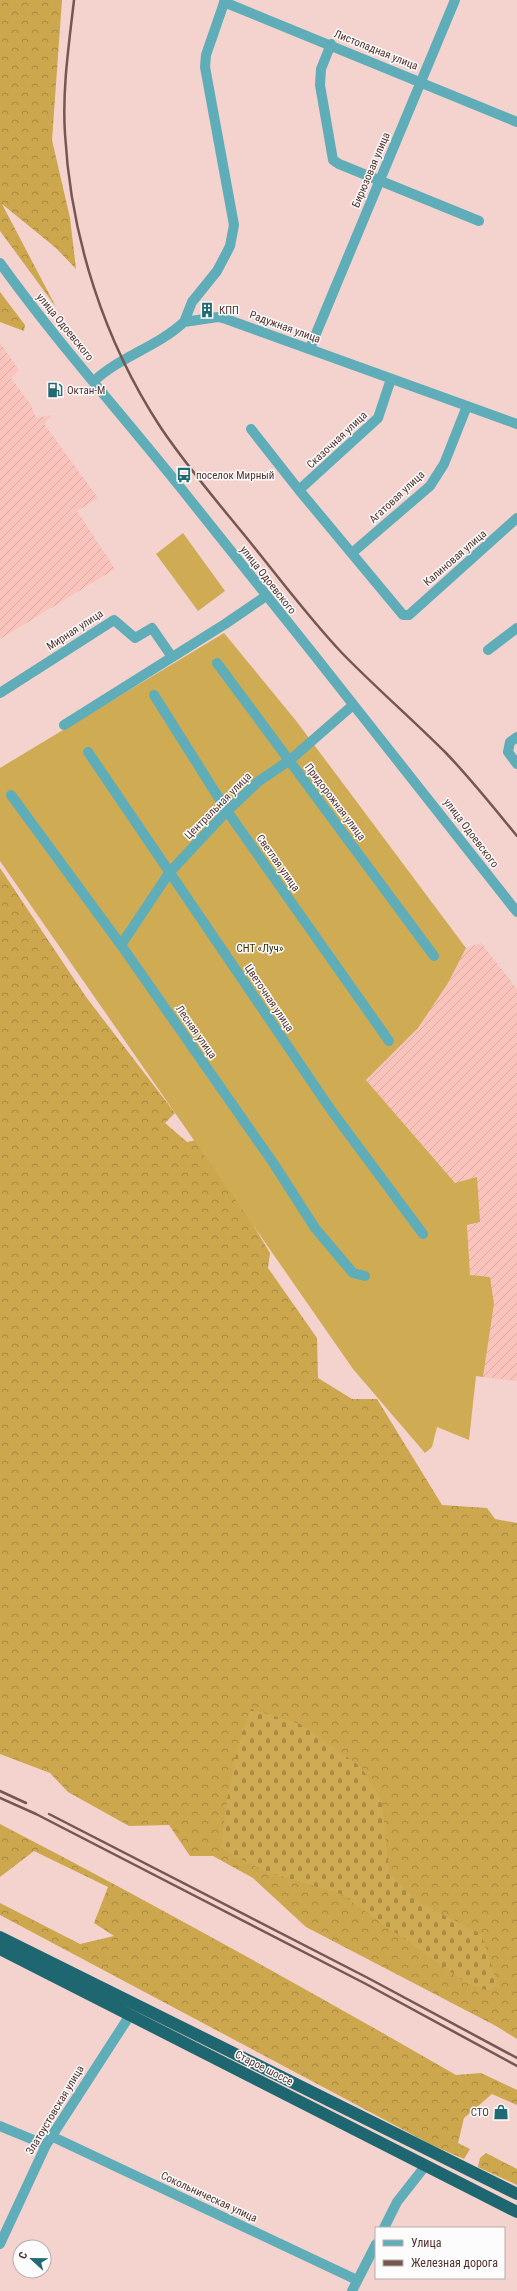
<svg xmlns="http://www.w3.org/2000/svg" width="517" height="2291" font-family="'Roboto Condensed',sans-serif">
  <defs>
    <pattern id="industrial-furrows" width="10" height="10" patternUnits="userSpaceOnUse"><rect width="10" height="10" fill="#fac3bc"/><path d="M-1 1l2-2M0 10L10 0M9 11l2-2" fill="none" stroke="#d8a8a2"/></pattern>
    <pattern id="forest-crowns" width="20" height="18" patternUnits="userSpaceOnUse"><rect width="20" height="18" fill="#cca74e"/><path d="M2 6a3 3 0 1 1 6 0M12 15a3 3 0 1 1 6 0" fill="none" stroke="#a88941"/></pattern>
    <pattern id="cemetery-stones" width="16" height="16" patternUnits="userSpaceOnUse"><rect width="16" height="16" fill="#cfab53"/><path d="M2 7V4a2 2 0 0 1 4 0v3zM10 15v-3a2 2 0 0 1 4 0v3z" fill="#ab8c45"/></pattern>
  </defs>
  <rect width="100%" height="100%" fill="#f4d2cd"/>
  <path fill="url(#industrial-furrows)" d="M0,343L19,370L11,378L31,405L36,418L52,415L44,424L98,498L77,511L115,569L0,639Z
    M481,943L517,989V1381L483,1377L494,1304L470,1275L467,1224L477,1178L455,1183L366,1080L418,1028L448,983L466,948Z"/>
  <path fill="url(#forest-crowns)" d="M0,0H62L52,140L70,218L76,269L56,248L2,204L56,307L0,231Z
    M0,292L25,325L24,331L0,322Z
    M0,868L86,997L175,1113L165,1123L187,1142L201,1139L270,1253L268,1268L317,1338L318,1378L352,1399H377L442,1505L487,1508L495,1519L517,1523V2039L496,2026L306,1927L253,1878L213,1856H190L169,1825L129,1826L68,1792L50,1773L0,1754Z
    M0,1824C154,1904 305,1988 456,2075L481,2073L517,2090V2105L492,2094L464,2118L458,2143L470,2149L464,2159L432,2145L0,1915V1903L80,1944L114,1936L94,1923L108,1887L34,1851L0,1877Z
    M486,2153L517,2169V2185L478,2167L480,2158Z"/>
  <path fill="url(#cemetery-stones)" d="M251,1709L300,1724L361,1767L382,1801L389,1874L418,1902L481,1934L498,1986L488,1991L465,1982L341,1894L264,1871L221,1848C226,1800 233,1754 251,1709Z"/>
  <path fill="#cfab53" d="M183,533L225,591L198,611L156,554Z
    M224,633L297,722L466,948L448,983L418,1028L366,1080L455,1183L477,1177L480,1222L467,1225L470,1275L490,1277L494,1304L483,1377L476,1376L469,1440L437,1427L432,1447L425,1453L353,1369L0,861V768Z"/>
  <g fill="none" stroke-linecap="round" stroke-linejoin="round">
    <path stroke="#5eadb8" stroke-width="10" d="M225,0L206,55L205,67L234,225L230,246L226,254L217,271L192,302L184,322L218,317L226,319L517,424
      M224,2L517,122
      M331,44L321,69L320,85L333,160L339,164L479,221
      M0,263C56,341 120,412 180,487C293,628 406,770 517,912
      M310,348L455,0
      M94,381C121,356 157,347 184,322
      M251,429L299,490L403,615H409L517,518
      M299,490L378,418L391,379
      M352,553L430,486L444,464L467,406
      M488,650L517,628
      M217,663L434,956
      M0,693L114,620L135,638L152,628L172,657
      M154,695L227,811L389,1041
      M64,725L225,624L266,596
      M517,737L510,742L508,752L517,764
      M88,752L331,1110L423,1234
      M11,795L121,945L274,1164L315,1228L353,1273L365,1276
      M121,945L169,873L227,811L259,781L290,760L353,705
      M0,2126L46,2145
      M51,2136L357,2280
      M384,2228L397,2202L426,2165
      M0,2244L46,2145L130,2015
      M352,2291L376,2244"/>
    <path stroke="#1e6770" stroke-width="12" d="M0,1937L517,2194
      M0,1949L517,2212"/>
    <path stroke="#775652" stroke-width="2.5" d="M74,0C69,44 62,90 65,134C71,238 104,341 161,428C188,468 220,505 250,542C280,579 309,618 342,653C375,687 412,719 446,753C471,779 494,808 517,836
      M0,1791L26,1803
      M0,1798L36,1814L366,1984L517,2066
      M49,1814L368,1978L517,2058"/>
  </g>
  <defs>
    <symbol id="building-bare" viewBox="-9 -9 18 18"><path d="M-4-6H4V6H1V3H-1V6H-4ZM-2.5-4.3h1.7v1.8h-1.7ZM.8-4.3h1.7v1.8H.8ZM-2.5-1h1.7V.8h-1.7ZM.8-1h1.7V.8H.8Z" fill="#1f6a73" stroke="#fcfcfc" stroke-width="2.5" paint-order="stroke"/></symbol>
    <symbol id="fuel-bare" viewBox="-9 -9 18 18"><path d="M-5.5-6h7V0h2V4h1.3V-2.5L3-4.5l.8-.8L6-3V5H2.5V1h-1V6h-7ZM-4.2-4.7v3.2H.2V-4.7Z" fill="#1f6a73" stroke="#fcfcfc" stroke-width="2.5" paint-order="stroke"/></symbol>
    <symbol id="bus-bare" viewBox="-9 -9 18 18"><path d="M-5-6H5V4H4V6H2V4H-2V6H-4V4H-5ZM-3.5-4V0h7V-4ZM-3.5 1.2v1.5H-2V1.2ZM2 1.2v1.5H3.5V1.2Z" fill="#1f6a73" stroke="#fcfcfc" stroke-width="2.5" paint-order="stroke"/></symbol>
    <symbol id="shop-bare" viewBox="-9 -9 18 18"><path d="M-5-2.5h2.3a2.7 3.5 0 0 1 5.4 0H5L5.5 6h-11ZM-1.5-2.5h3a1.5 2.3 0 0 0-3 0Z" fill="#1f6a73" stroke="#fcfcfc" stroke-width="2.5" paint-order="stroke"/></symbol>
  </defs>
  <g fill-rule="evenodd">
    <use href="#building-bare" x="196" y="299" width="22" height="22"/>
    <use href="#fuel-bare" x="44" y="379" width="22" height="22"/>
    <use href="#bus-bare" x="173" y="464" width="22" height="22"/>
    <use href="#shop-bare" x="490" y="2101" width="22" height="22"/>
  </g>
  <g text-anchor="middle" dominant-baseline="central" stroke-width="3" stroke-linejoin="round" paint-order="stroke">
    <g font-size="11" fill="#52312d" stroke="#fcfcfc">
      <text transform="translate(376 50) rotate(22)">Листопадная улица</text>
      <text transform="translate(371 170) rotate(-67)">Бирюзовая улица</text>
      <text transform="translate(65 327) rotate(51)">улица Одоевского</text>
      <text transform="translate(285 327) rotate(20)">Радужная улица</text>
      <text transform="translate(337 440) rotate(-43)">Сказочная улица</text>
      <text transform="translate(397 497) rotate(-43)">Агатовая улица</text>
      <text transform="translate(455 558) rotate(-41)">Калиновая улица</text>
      <text transform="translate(268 580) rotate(52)">улица Одоевского</text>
      <text transform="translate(75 630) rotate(-33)">Мирная улица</text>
      <text transform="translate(335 802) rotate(53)">Придорожная улица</text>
      <text transform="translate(218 806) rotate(-45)">Центральная улица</text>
      <text transform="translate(471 833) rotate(53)">улица Одоевского</text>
      <text transform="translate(278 863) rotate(55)">Светлая улица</text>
      <text transform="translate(269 998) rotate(56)">Цветочная улица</text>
      <text transform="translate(196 1032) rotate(55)">Лесная улица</text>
      <text transform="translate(264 2068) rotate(27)">Старое шоссе</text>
      <text transform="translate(55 2110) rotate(-59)">Златоустовская улица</text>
      <text transform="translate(209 2197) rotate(25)">Сокольническая улица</text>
    </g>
    <g font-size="11" fill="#52312d" stroke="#fcfcfc" text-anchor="start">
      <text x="219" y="310">КПП</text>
      <text x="67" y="390">Октан-М</text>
      <text x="196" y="475">поселок Мирный</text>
      <text x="489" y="2112" text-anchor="end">СТО</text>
    </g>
    <g font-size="11" fill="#3c2d05" stroke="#fcfcfc">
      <text x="260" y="948">СНТ «Луч»</text>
    </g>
  </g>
  <rect x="375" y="2227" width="130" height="52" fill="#fcfcfc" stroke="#b8aba9"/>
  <rect x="383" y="2240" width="20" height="6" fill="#5eadb8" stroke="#b8aba9"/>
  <text x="411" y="2247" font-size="12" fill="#52312d">Улица</text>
  <rect x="383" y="2260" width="20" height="6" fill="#775652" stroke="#b8aba9"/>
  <text x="411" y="2267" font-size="12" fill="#52312d">Железная дорога</text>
  <g transform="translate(32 2259) rotate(292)"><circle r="19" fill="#fcfcfc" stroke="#b8aba9"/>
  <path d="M0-3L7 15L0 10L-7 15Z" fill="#1f6a73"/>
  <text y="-6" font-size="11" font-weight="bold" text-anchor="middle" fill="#52312d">С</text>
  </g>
</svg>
